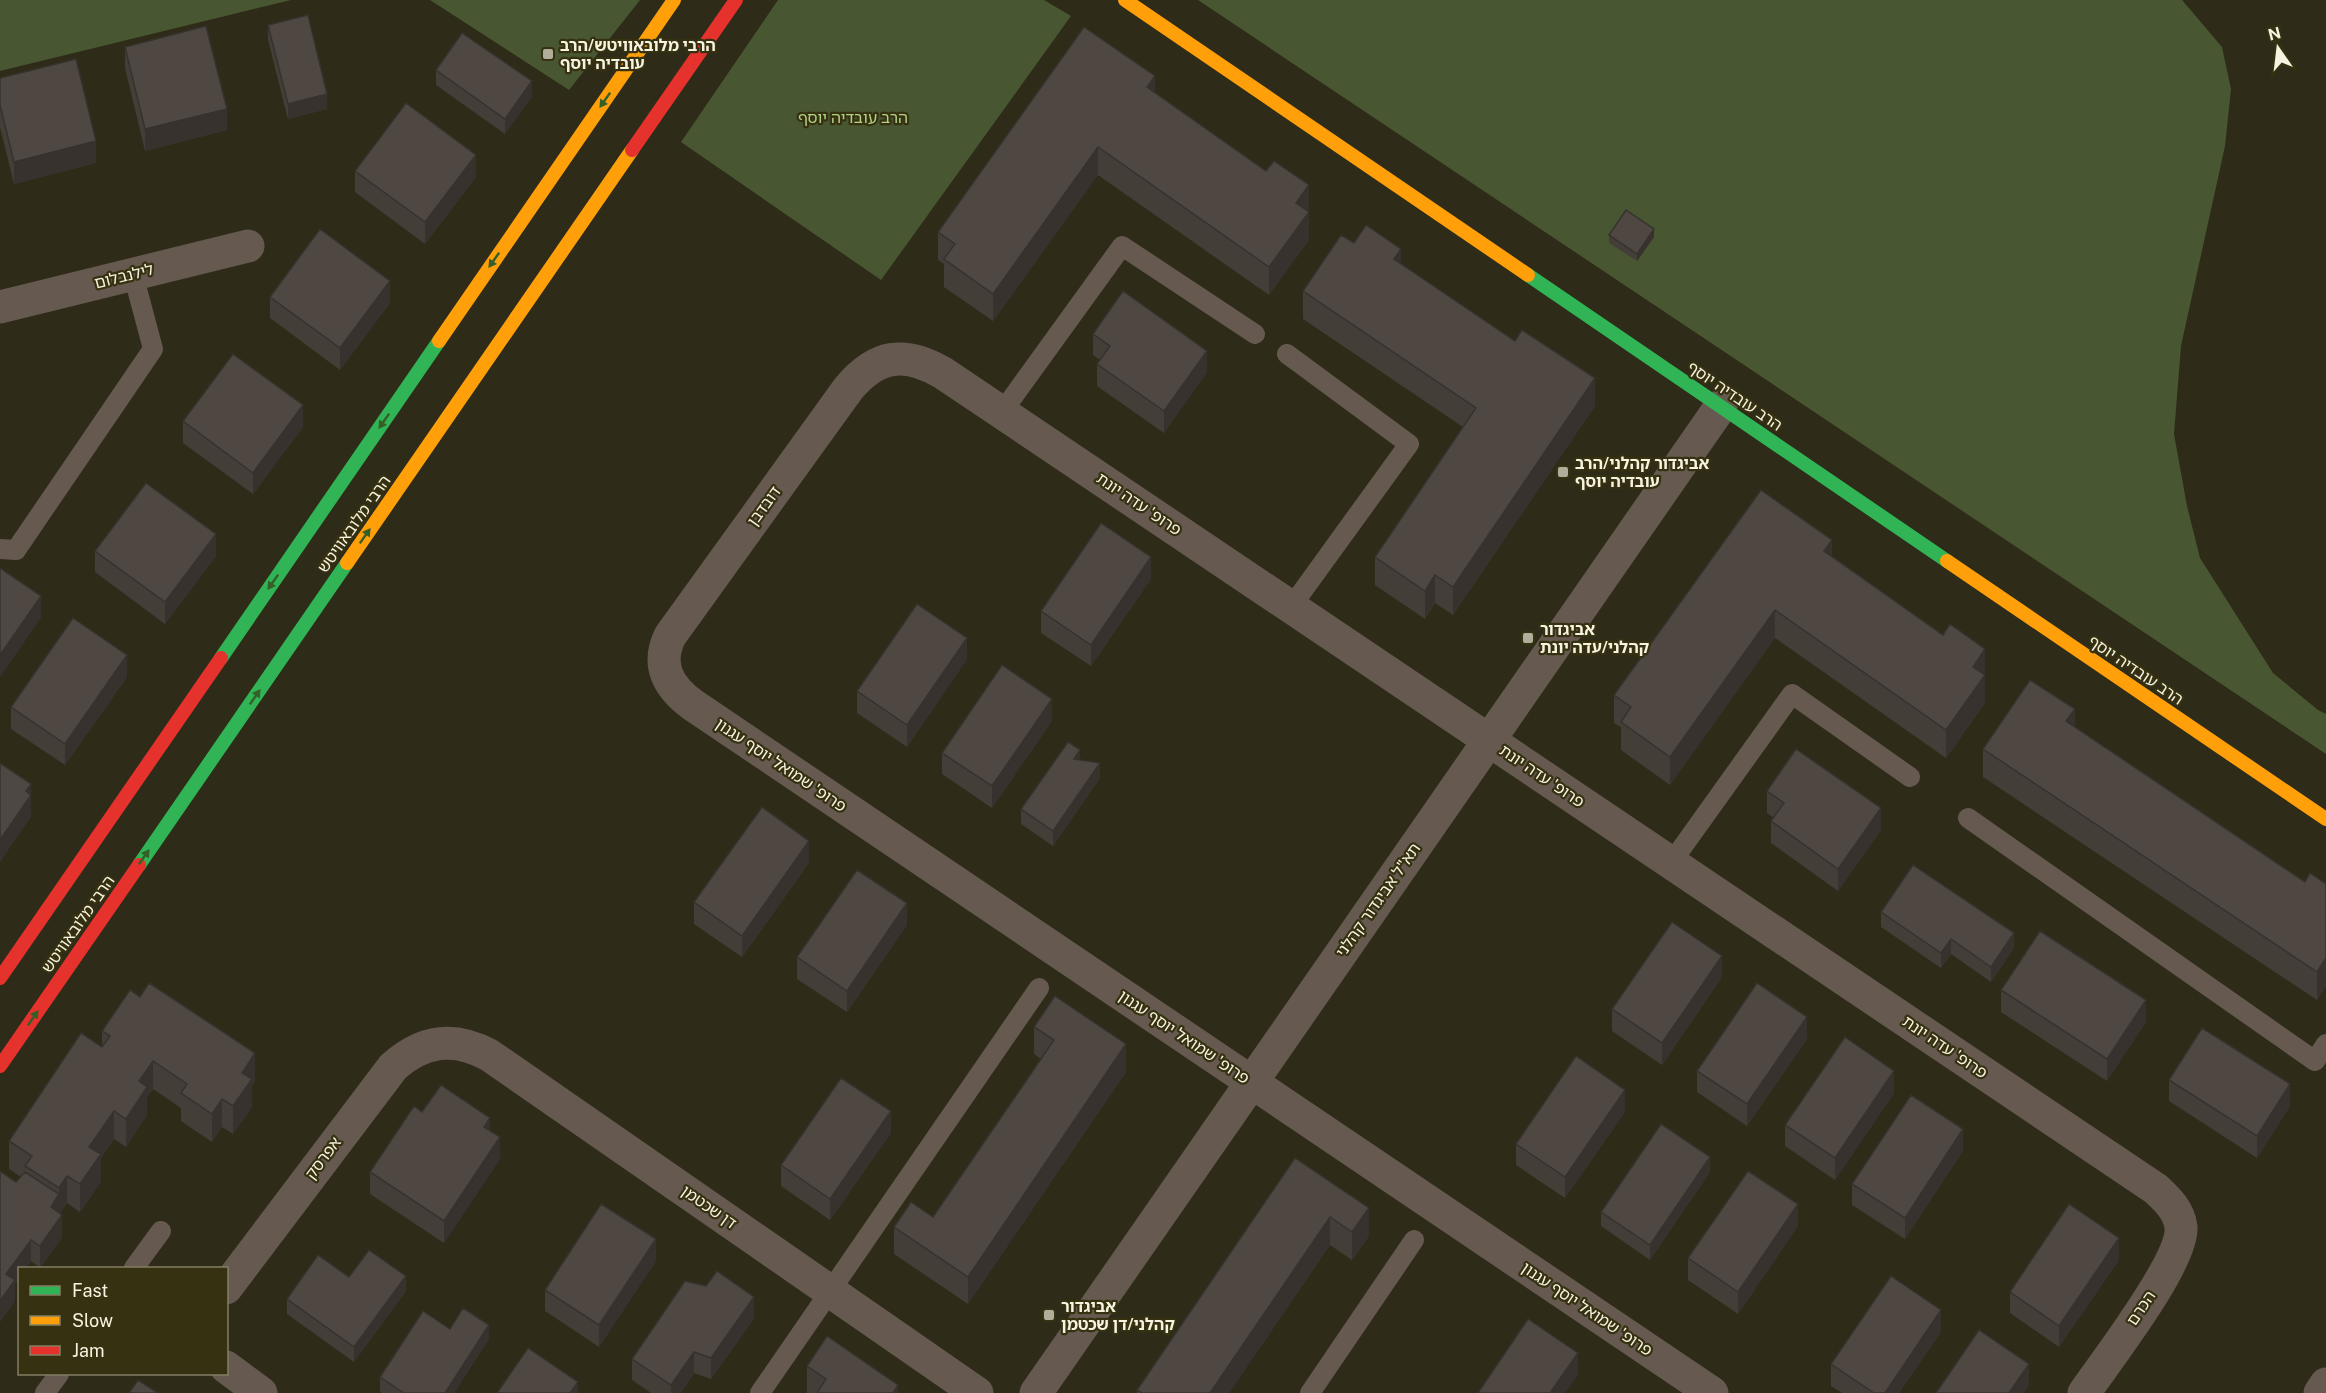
<svg xmlns="http://www.w3.org/2000/svg" width="2326" height="1393" font-family="'Public Sans','Noto Sans Hebrew',sans-serif">
  <rect width="100%" height="100%" fill="#2e2b19"/>
  <path fill="#485631" d="M0,0H291L0,71Z
    M430,0H640L569,90Z
    M778,0H1044L1071,16L881,280L681,142Z
    M1198,0H2182L2222,47L2231,89L2225,146L2181,346L2174,434L2187,506L2200,558L2273,673L2318,710L2326,714V754Z"/>
  <g fill="none" stroke-linecap="round" stroke-linejoin="round">
    <path stroke="#665a50" stroke-width="20" d="M1287,354L1409,444L1291,607
      M1002,412L1122,246L1255,334
      M0,549L16,550L153,349L133,274
      M1968,818L2315,1061L2326,1044
      M1671,863L1792,694L1910,777
      M134,1268L161,1231
      M45,1393L59,1374
      M760,1393L1039,988
      M1310,1393L1414,1240"/>
    <path stroke="#665a50" stroke-width="33" d="M0,307L248,246
      M226,1288L393,1067C423,1040 454,1036 489,1055L977,1393
      M226,1367L261,1393
      M1036,1393L1721,406
      M1712,1393L693,705C668,687 656,665 670,636L848,389C876,355 904,350 943,373L2156,1189C2168,1200 2179,1211 2181,1227C2184,1261 2106,1361 2084,1393
      M2320,1393L2326,1384"/>
    <path stroke="#30b455" stroke-width="14" d="M1528,275L1947,561
      M221,658L439,341
      M139,865L347,563"/>
    <path stroke="#ff9f0a" stroke-width="14" d="M1125,0L1528,275
      M439,341L674,0
      M1947,561L2326,819
      M347,563L632,150"/>
    <path stroke="#e5322d" stroke-width="14" d="M632,150L736,0
      M0,978L221,658
      M0,1066L139,865"/>
  </g>
  <path fill="#443e39" d="M268,25L327,109L288,119L268,40Z
    M125,47L227,130L145,151L125,68Z
    M436,70L532,96L505,134L436,85Z
    M0,78L96,163L14,184L0,127Z
    M1155,93L1266,171L1309,185V240L1269,295L1098,175L993,321L944,287V264L938,260V232Z
    M355,171L476,177L425,244L355,192Z
    M1609,235L1654,237L1637,261L1609,243Z
    M1354,243L1401,264L1595,406L1453,615L1435,603L1425,619L1375,585V557L1463,427L1303,319V291Z
    M270,297L390,303L340,370L270,318Z
    M1093,334L1207,372L1164,433L1097,386V364L1100,360L1093,355Z
    M183,421L303,427L253,494L183,443Z
    M95,551L216,556L165,624L95,572Z
    M1832,556L1943,635L1985,649V703L1946,758L1775,638L1670,785L1621,750V727L1614,723V695Z
    M1151,579L1091,666L1041,633V611Z
    M967,659L907,747L857,713V691Z
    M127,677L65,765L11,729V707Z
    M1052,721L992,808L942,774V753Z
    M1983,749L2305,882L2326,884V986L2317,1000L1983,777Z
    M1080,760L1100,778L1053,846L1021,824V809Z
    M1767,791L1881,830L1838,891L1771,843V821L1774,818L1767,813Z
    M809,863L742,957L694,924V902Z
    M1881,912L2014,948L1991,982L1951,954L1941,968L1881,927Z
    M907,925L847,1012L797,979V957Z
    M1722,977L1662,1065L1612,1031V1009Z
    M2001,990L2146,1022L2107,1081L2001,1012Z
    M1034,1027L1126,1072L968,1304L894,1254V1227L933,1217L1041,1059L1034,1054Z
    M102,1031L255,1081L252,1086V1107L233,1134L222,1127L212,1142L181,1121V1108L153,1089L147,1097V1115L126,1147L114,1139L101,1158V1182L80,1212L67,1203L60,1214L62,1237L40,1268L31,1261L26,1269H20V1277L15,1284V1301L0,1322L16,1182L21,1177L9,1169V1141L102,1047Z
    M1807,1039L1747,1126L1697,1092V1071Z
    M2169,1080L2290,1106L2257,1158L2169,1101Z
    M1894,1093L1835,1180L1785,1146V1125Z
    M422,1112L490,1131L500,1159L444,1243L370,1194V1172Z
    M1625,1112L1565,1198L1516,1165V1144Z
    M891,1133L830,1220L781,1186V1165Z
    M1963,1151L1905,1239L1852,1205V1184Z
    M1295,1158L1369,1236L1352,1260L1330,1245L1229,1393H1137V1390Z
    M1710,1172L1650,1260L1601,1226V1212Z
    M1798,1226L1738,1314L1688,1280V1258Z
    M2119,1260L2059,1347L2010,1313V1292Z
    M656,1261L599,1347L545,1311V1290Z
    M349,1277L406,1291L354,1362L287,1314V1299Z
    M754,1319L711,1379L694,1373L681,1393H651L632,1380V1359Z
    M450,1329L489,1339L454,1393H382L380,1392V1377Z
    M1941,1332L1899,1393H1842L1831,1386V1364Z
    M807,1366L898,1393H807Z"/>
  <path fill="#37322e" d="M1155,76V104L1147,87Z
    M532,81V96L505,134V119Z
    M327,94V109L288,119V104Z
    M227,109V130L145,151V129Z
    M96,141V163L14,184V162Z
    M1098,147V175L993,321V294Z
    M476,155V177L425,244V222Z
    M1309,185V240L1269,295V267L1296,203Z
    M1654,229V237L1637,261V254Z
    M1401,249V276L1394,259Z
    M390,281V303L340,370V348Z
    M1207,351V372L1164,433V411Z
    M1595,378V406L1453,615V587Z
    M303,405V427L253,494V473Z
    M216,534V556L165,624V602Z
    M1832,540V568L1824,551Z
    M1151,557V579L1091,666V645Z
    M1435,575V603L1425,619V591Z
    M41,596V618L0,677V655Z
    M1775,610V638L1670,785V757Z
    M967,638V659L907,747V725Z
    M1985,649V703L1946,758V730L1973,667Z
    M127,655V677L65,765V744Z
    M1052,699V721L992,808V786Z
    M2075,709V737L2066,721Z
    M1080,750V765L1074,759Z
    M1100,763V778L1053,846V831Z
    M31,784V817L0,862V840L26,791Z
    M1881,808V830L1838,891V869Z
    M809,841V863L742,957V936Z
    M907,903V925L847,1012V991Z
    M2014,933V948L1991,982V967Z
    M1951,939V954L1941,968V953Z
    M1722,956V977L1662,1065V1043Z
    M2326,958V986L2317,1000V972Z
    M2146,1000V1022L2107,1081V1059Z
    M1807,1017V1039L1747,1126V1104Z
    M1126,1044V1072L968,1304V1277Z
    M255,1053V1081L252,1086V1107L233,1134V1106L242,1073Z
    M153,1061V1089L147,1097V1115L126,1147V1119L139,1081Z
    M1894,1071V1093L1835,1180V1158Z
    M2290,1084V1106L2257,1158V1136Z
    M1625,1090V1112L1565,1198V1177Z
    M222,1099V1127L212,1142V1114Z
    M114,1111V1139L101,1158V1182L80,1212V1184L89,1147Z
    M891,1111V1133L830,1220V1199Z
    M490,1118V1139L484,1127Z
    M1963,1129V1151L1905,1239V1218Z
    M500,1137V1159L444,1243V1221Z
    M1710,1157V1172L1650,1260V1245Z
    M67,1176V1203L59,1216L51,1207L59,1194V1188Z
    M1798,1204V1226L1738,1314V1292Z
    M1369,1208V1236L1352,1260V1232Z
    M62,1215V1237L40,1268V1246Z
    M1330,1217V1245L1229,1393H1210Z
    M2119,1238V1260L2059,1347V1326Z
    M656,1239V1261L599,1347V1325Z
    M31,1240V1261L26,1269H20V1277L15,1284V1301L0,1322V1301L6,1274Z
    M406,1276V1291L354,1362V1347Z
    M754,1297V1319L711,1379V1358Z
    M1941,1310V1332L1899,1393H1885Z
    M489,1325V1339L454,1393H445Z
    M694,1352V1373L681,1393H671V1385Z
    M1578,1353V1375L1565,1393H1550Z
    M2029,1364V1386L2024,1393H2009Z
    M578,1382V1393H570Z
    M898,1385V1393H893Z"/>
  <path fill="#4f4842" stroke="#37322e" stroke-width="1.5" d="M308,15L327,94L288,104L268,25Z
    M206,26L227,109L145,129L125,47Z
    M1084,27L1155,76L1147,87L1266,171L1274,161L1309,185L1296,203L1309,212L1269,267L1098,147L993,294L944,259L955,244L938,232Z
    M462,33L532,81L505,119L436,70Z
    M76,59L96,141L14,162L0,105V78Z
    M406,103L476,155L425,222L355,171Z
    M1626,210L1654,229L1637,254L1609,235Z
    M1366,225L1401,249L1394,259L1515,341L1522,330L1595,378L1453,587L1435,575L1425,591L1375,557L1476,408L1303,291L1341,235L1354,243Z
    M320,229L390,281L340,348L270,297Z
    M1123,291L1207,351L1164,411L1097,364L1110,346L1093,334Z
    M233,354L303,405L253,473L183,421Z
    M146,483L216,534L165,602L95,551Z
    M1761,490L1832,540L1824,551L1943,635L1950,624L1985,649L1973,667L1985,675L1946,730L1775,610L1670,757L1621,722L1631,707L1614,695Z
    M1101,523L1151,557L1091,645L1041,611Z
    M0,568L41,596L0,655Z
    M917,604L967,638L907,725L857,691Z
    M73,618L127,655L65,744L11,707Z
    M1002,665L1052,699L992,786L942,753Z
    M2030,680L2075,709L2066,721L2305,882L2310,873L2326,884V958L2317,972L1983,749Z
    M1068,742L1080,750L1074,759L1100,763L1053,831L1021,809Z
    M1796,749L1881,808L1838,869L1771,821L1784,803L1767,791Z
    M0,763L31,784L26,791L31,795L0,840Z
    M762,807L809,841L742,936L694,902Z
    M1913,865L2014,933L1991,967L1951,939L1941,953L1881,912Z
    M857,870L907,903L847,991L797,957Z
    M1672,922L1722,956L1662,1043L1612,1009Z
    M2040,931L2146,1000L2107,1059L2001,990Z
    M149,983L255,1053L242,1073L252,1079L233,1106L222,1099L212,1114L181,1093L187,1084L153,1061L139,1081L147,1087L126,1119L114,1111L89,1147L101,1154L80,1184L67,1176L59,1188L25,1166L32,1156L9,1141L81,1033L102,1047L110,1036L102,1031L130,990L140,997Z
    M1757,983L1807,1017L1747,1104L1697,1071Z
    M1055,996L1126,1044L968,1277L894,1227L911,1202L933,1217L1054,1040L1034,1027Z
    M2202,1028L2290,1084L2257,1136L2169,1080Z
    M1845,1037L1894,1071L1835,1158L1785,1125Z
    M1576,1056L1625,1090L1565,1177L1516,1144Z
    M841,1078L891,1111L830,1199L781,1165Z
    M441,1085L490,1118L484,1127L500,1137L444,1221L370,1172L414,1106L422,1112Z
    M1911,1095L1963,1129L1905,1218L1852,1184Z
    M1661,1124L1710,1157L1650,1245L1601,1212Z
    M1295,1158L1369,1208L1352,1232L1330,1217L1210,1393H1142L1137,1390Z
    M0,1171L16,1182L25,1172L59,1194L51,1207L62,1215L40,1246L31,1240L6,1274L15,1280L0,1301Z
    M1748,1171L1798,1204L1738,1292L1688,1258Z
    M601,1204L656,1239L599,1325L545,1290Z
    M2069,1204L2119,1238L2059,1326L2010,1292Z
    M369,1250L406,1276L354,1347L287,1299L318,1255L349,1277Z
    M717,1271L754,1297L711,1358L694,1352L671,1385L632,1359L685,1281L706,1286Z
    M1891,1276L1941,1310L1885,1393H1874L1831,1364Z
    M463,1308L489,1325L445,1393H404L380,1377L423,1311L450,1329Z
    M1528,1319L1578,1353L1550,1393H1478Z
    M1979,1330L2029,1364L2009,1393H1936Z
    M827,1336L898,1385L893,1393H817L826,1379L807,1366Z
    M528,1348L578,1382L570,1393H497Z
    M138,1380L158,1393H129Z"/>
  <defs><path id="oneway-solid" d="M-6-.8H1V-3.2L6.5 0L1 3.2V.8H-6Z" transform="scale(1.5)"/></defs>
  <g fill="#345f29">
    <use href="#oneway-solid" transform="translate(605 100) rotate(125)"/>
    <use href="#oneway-solid" transform="translate(494 260) rotate(125)"/>
    <use href="#oneway-solid" transform="translate(384 421) rotate(125)"/>
    <use href="#oneway-solid" transform="translate(365 536) rotate(-55)"/>
    <use href="#oneway-solid" transform="translate(273 582) rotate(125)"/>
    <use href="#oneway-solid" transform="translate(255 697) rotate(-55)"/>
    <use href="#oneway-solid" transform="translate(144 857) rotate(-55)"/>
    <use href="#oneway-solid" transform="translate(33 1018) rotate(-55)"/>
  </g>
  <g fill="#b0ad9a" stroke="#363111" stroke-width="2">
    <rect x="542" y="48" width="12" height="12" rx="3"/>
    <rect x="1557" y="466" width="12" height="12" rx="3"/>
    <rect x="1522" y="632" width="12" height="12" rx="3"/>
    <rect x="1043" y="1309" width="12" height="12" rx="3"/>
  </g>
  <g text-anchor="middle" dominant-baseline="central" stroke-width="4.5" stroke-linejoin="round" paint-order="stroke">
    <g font-size="16" font-weight="bold" fill="#f6f3e0" stroke="#363111" text-anchor="start">
      <text x="560" y="45">הרבי מלובאוויטש/הרב<tspan x="560" dy="18">עובדיה יוסף</tspan></text>
      <text x="1575" y="463">אביגדור קהלני/הרב<tspan x="1575" dy="18">עובדיה יוסף</tspan></text>
      <text x="1540" y="629">אביגדור<tspan x="1540" dy="18">קהלני/עדה יונת</tspan></text>
      <text x="1061" y="1306">אביגדור<tspan x="1061" dy="18">קהלני/דן שכטמן</tspan></text>
    </g>
    <g font-size="16" fill="#b1d183" stroke="#363111">
      <text x="853" y="117">הרב עובדיה יוסף</text>
    </g>
    <g font-size="16" fill="#f6f3e0" stroke="#363111">
      <text transform="translate(124 276) rotate(-14)">לילנבלום</text>
      <text transform="translate(1735 396) rotate(34)">הרב עובדיה יוסף</text>
      <text transform="translate(1139 504) rotate(34)">פרופ' עדה יונת</text>
      <text transform="translate(764 506) rotate(-54)">דובדבן</text>
      <text transform="translate(354 524) rotate(-55)">הרבי מלובאוויטש</text>
      <text transform="translate(2136 670) rotate(34)">הרב עובדיה יוסף</text>
      <text transform="translate(781 765) rotate(34)">פרופ' שמואל יוסף עגנון</text>
      <text transform="translate(1542 776) rotate(34)">פרופ' עדה יונת</text>
      <text transform="translate(1378 900) rotate(-55)">תא"ל אביגדור קהלני</text>
      <text transform="translate(78 924) rotate(-55)">הרבי מלובאוויטש</text>
      <text transform="translate(1184 1037) rotate(34)">פרופ' שמואל יוסף עגנון</text>
      <text transform="translate(1945 1047) rotate(34)">פרופ' עדה יונת</text>
      <text transform="translate(323 1158) rotate(-53)">אפרסק</text>
      <text transform="translate(709 1207) rotate(35)">דן שכטמן</text>
      <text transform="translate(2141 1308) rotate(-56)">הכרם</text>
      <text transform="translate(1587 1309) rotate(34)">פרופ' שמואל יוסף עגנון</text>
    </g>
  </g>
  <rect x="18" y="1267" width="210" height="108" fill="#363111" stroke="#837f64" stroke-width="1.5"/>
  <rect x="30" y="1286" width="30" height="9" fill="#30b455" stroke="#837f64" stroke-width="1.5"/>
  <text x="72" y="1297" font-size="18" fill="#f6f3e0">Fast</text>
  <rect x="30" y="1316" width="30" height="9" fill="#ff9f0a" stroke="#837f64" stroke-width="1.5"/>
  <text x="72" y="1327" font-size="18" fill="#f6f3e0">Slow</text>
  <rect x="30" y="1346" width="30" height="9" fill="#e5322d" stroke="#837f64" stroke-width="1.5"/>
  <text x="72" y="1357" font-size="18" fill="#f6f3e0">Jam</text>
  <g transform="translate(2278 48) rotate(346)" stroke="#363111" stroke-width="4.5" paint-order="stroke">
  <path d="M0-4.5L10 22L0 15L-10 22Z" fill="#f6f3e0"/>
  <text y="-9" font-size="16" font-weight="bold" text-anchor="middle" fill="#f6f3e0">N</text>
  </g>
</svg>
